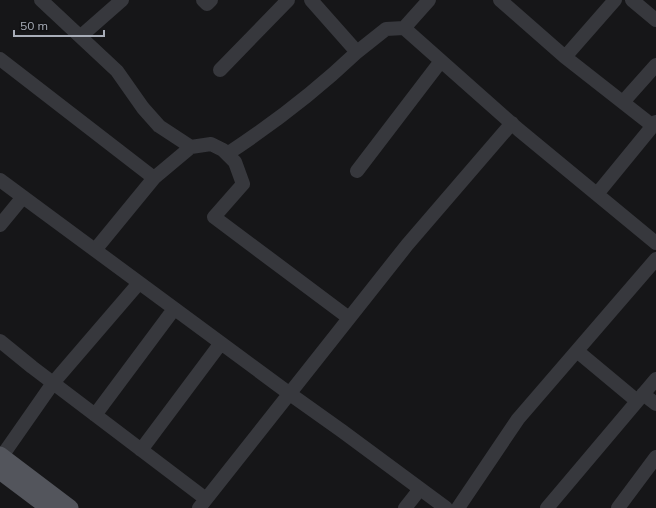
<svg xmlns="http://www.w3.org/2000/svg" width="656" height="508" font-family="Mulish,sans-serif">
  <rect width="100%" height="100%" fill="#161618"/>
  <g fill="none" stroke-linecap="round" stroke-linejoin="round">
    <path stroke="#37383d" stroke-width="14" d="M203,0L207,4L211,0
      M311,0L357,52L386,29L404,28
      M429,0L404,28L519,130L656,243
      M500,0L565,57L653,126
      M632,0L656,20
      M81,36L122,0
      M565,57L615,0
      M0,59L154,178L191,147L159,126L143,108L117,71L41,0
      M220,70L288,0
      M623,102L656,65
      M191,147L211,144L223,150L235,162L243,184L214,217L349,318
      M227,154C273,124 317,90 357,52
      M357,171L441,61
      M0,180L290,394L342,431L446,508
      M597,194L656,122
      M0,225L23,197
      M95,250L154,178
      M0,341L32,367L206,499
      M577,351L637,401
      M643,394L656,404
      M95,415L174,309
      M141,450L221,343
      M2,456L53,383L139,283
      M199,508L407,245L512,123
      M405,508L420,489
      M458,508L518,419L656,259
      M547,508L656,379
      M618,508L656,457"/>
    <path stroke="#53555c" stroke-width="17" d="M0,455L70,508
      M0,471L49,508"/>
  </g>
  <path d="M14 30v6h90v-6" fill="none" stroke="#a8adb8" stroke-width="2"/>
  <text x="20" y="30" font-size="12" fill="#a8adb8" stroke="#111113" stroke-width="3" paint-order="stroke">50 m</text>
</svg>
